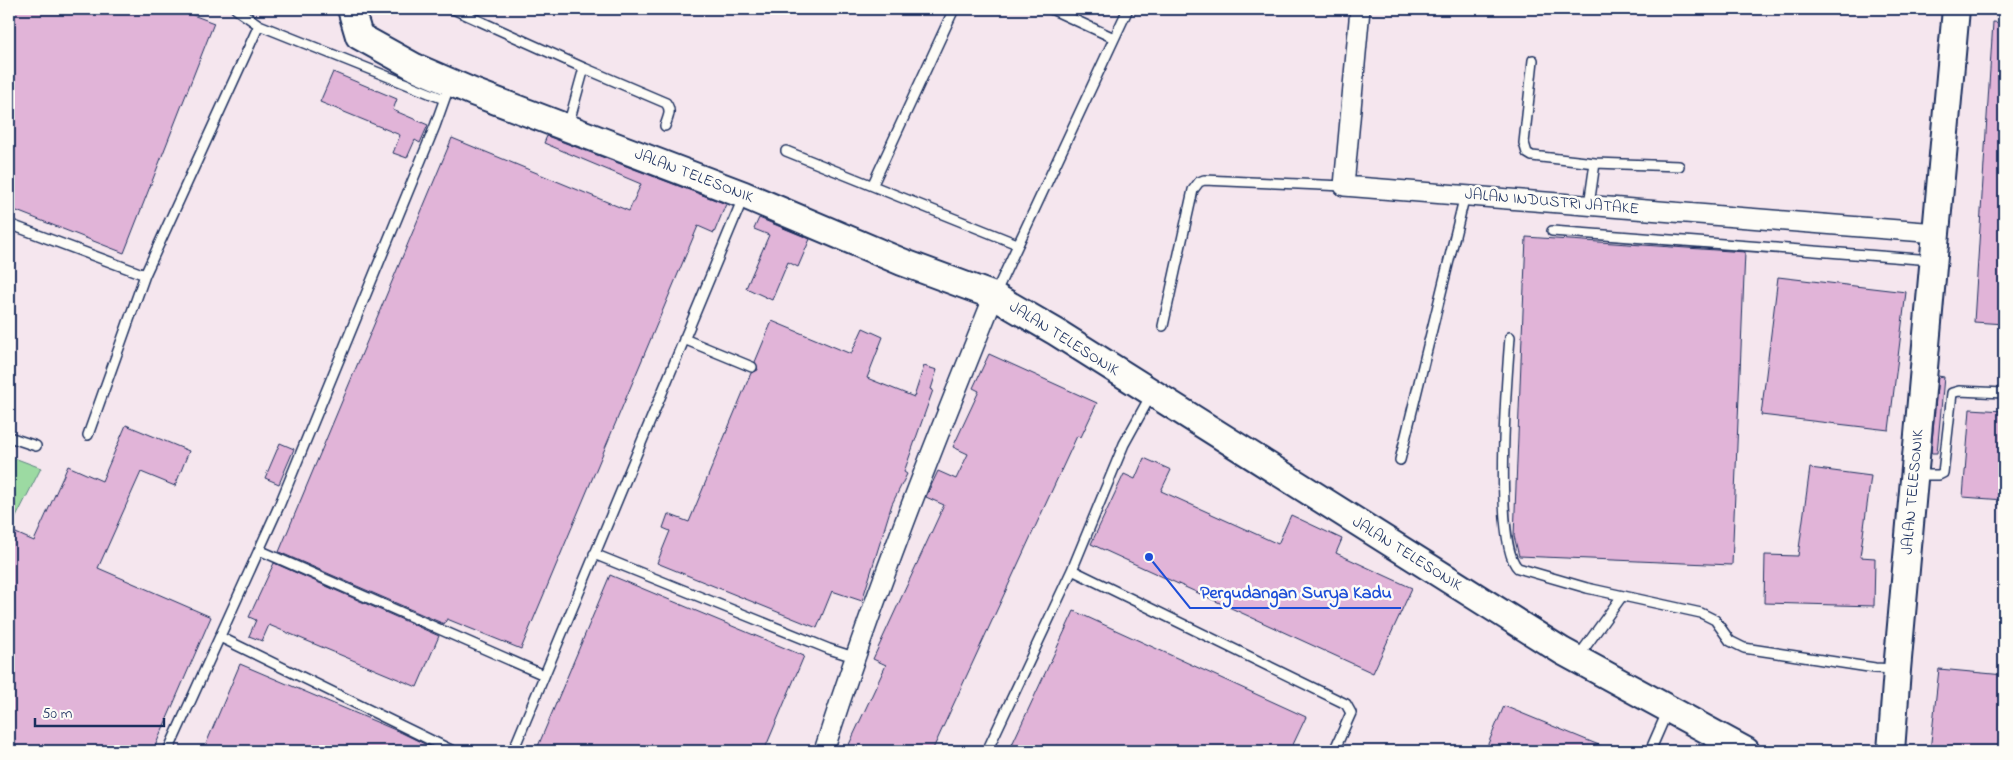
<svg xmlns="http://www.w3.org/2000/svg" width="2013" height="760" font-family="'Indie Flower',sans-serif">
  <rect width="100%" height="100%" fill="#fdfcf7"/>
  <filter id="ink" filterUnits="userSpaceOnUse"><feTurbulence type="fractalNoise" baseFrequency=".02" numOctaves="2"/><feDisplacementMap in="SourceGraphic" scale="10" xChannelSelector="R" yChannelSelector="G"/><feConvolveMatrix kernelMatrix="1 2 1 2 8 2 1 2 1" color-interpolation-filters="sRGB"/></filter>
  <g filter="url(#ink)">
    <path fill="#f5e6ee" d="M9,9H2004V751H9V531L41,468L9,456Z"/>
    <path fill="#9cdaa2" stroke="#5c8480" d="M9,456L41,468L9,531Z"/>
    <path fill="#e1b4d8" stroke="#1b2f5e" d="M9,9H177L214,23L124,253L9,208Z
      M1993,22L2004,23V324L1974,322Z
      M333,72L397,99L393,110L428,125L420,143L415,140L407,158L393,153L400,135L320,102Z
      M547,136L726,204L714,233L698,226L521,649L447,619L444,624L279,552L452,138L629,211L641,184L544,143Z
      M759,218L810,239L798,267L788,262L772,300L746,288L769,235L754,229Z
      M1526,237L1745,252L1732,565L1519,556L1514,536Z
      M1778,277L1906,292L1889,430L1761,415Z
      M772,321L851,354L863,328L883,337L867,378L914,397L924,366L937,370L931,389L933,390L904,472L907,474L892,504L862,601L832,591L817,628L657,563L670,531L663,528L668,514L689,522L751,373L758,370L755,362Z
      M989,354L1097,403L1081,437L1077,436L932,751H846L886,665L873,659L944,505L926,497L930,488L938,471L956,479L968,454L953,447L979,391L973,388Z
      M1938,376L1944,377L1937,453H1931Z
      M1970,409L2004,411V500L1963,497Z
      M126,425L189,451L175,486L141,472L98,568L211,617L153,751H9V530L34,541L68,466L102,481Z
      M280,443L294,449L279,484L265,478Z
      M1144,458L1171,470L1161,491L1278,544L1291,515L1342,539L1336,553L1412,588L1373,673L1091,544L1124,474L1135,479Z
      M1810,468L1871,476L1860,557L1875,558L1874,606L1764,603L1765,555L1798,556Z
      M274,563L439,636L417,687L269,625L262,641L249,636L256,620L249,617Z
      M610,575L804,656L764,751H536Z
      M1074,611L1306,717L1290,751H1009Z
      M240,664L400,732L439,751H203Z
      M1939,669L2004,675V751H1930Z
      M1504,706L1611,750V751H1485Z"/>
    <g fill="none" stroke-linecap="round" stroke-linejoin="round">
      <defs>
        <path id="lane" d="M236,9L259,25L444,99
          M453,9L584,68L568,126
          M1051,9L1114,38
          M1533,60L1524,143L1527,153L1532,156L1595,163L1679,166
          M584,68L666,103C672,111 668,117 665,126
          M786,151L1017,244
          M873,184L954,9
          M1589,205L1595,163
          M9,224L145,275
          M1552,231L1932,260
          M995,294L1128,9
          M1163,326L1193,190L1199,182L1204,180L1344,186
          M1510,337C1507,375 1493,546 1518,568L1587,588L1701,613L1715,620L1730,641L1744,648L1875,668L1895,669
          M684,339L752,367
          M88,435L145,275L259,25
          M9,437L36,446
          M1400,460L1465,195
          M1917,475H1939L1943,473L1952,393L1959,391L2004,393
          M259,550L544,675
          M594,554L829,649L854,657
          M1072,570L1346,704L1351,713L1334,751
          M220,637L453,751
          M1578,657L1622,596
          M168,751L279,506L435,126L450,84
          M513,751L743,198
          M987,751L1072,570L1124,444L1151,395
          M1650,751L1668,710"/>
        <path id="street" d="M1360,9L1344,186L1937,233
          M824,751C873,597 933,447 994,296"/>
        <path id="secondary" d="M351,9L359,36L415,67L473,92L744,195L902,262L994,296L1056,332L1562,651L1746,751
          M1891,751L1897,670L1956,9"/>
      </defs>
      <use href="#lane" stroke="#1b2f5e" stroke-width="12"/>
      <use href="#street" stroke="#1b2f5e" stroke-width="22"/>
      <use href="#secondary" stroke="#1b2f5e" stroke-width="30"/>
      <use href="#lane" stroke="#fdfcf7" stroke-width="9"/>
      <use href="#street" stroke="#fdfcf7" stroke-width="19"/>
      <use href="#secondary" stroke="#fdfcf7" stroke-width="26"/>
    </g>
  </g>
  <g text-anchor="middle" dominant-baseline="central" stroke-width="5" stroke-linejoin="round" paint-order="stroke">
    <g font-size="16" fill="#1b2f5e" stroke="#fdfcf7">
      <text transform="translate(694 176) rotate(21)">JALAN TELESONIK</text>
      <text transform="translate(1552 202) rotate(5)">JALAN INDUSTRI JATAKE</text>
      <text transform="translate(1064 339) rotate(32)">JALAN TELESONIK</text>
      <text transform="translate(1913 492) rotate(-85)">JALAN TELESONIK</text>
      <text transform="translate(1407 554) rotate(32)">JALAN TELESONIK</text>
    </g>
  </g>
  <path fill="none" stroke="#1d4ed8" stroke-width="2" d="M1149 557L1190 608H1401"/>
  <circle fill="#1d4ed8" stroke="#fdfcf7" stroke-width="2" cx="1149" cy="557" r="5"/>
  <g font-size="18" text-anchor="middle" font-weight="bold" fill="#1d4ed8" stroke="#fdfcf7" stroke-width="5" stroke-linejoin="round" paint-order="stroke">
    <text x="1296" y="598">Pergudangan Surya Kadu</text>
  </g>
  <rect width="2013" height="760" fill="none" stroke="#fdfcf7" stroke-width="30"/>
  <rect x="15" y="15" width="1983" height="730" fill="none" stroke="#1b2f5e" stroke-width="2" filter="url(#ink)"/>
  <path d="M35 718v8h129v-8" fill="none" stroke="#1b2f5e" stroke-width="2.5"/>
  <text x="42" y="718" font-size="15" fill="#1b2f5e" stroke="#fdfcf7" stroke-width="4" paint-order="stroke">50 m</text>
</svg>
